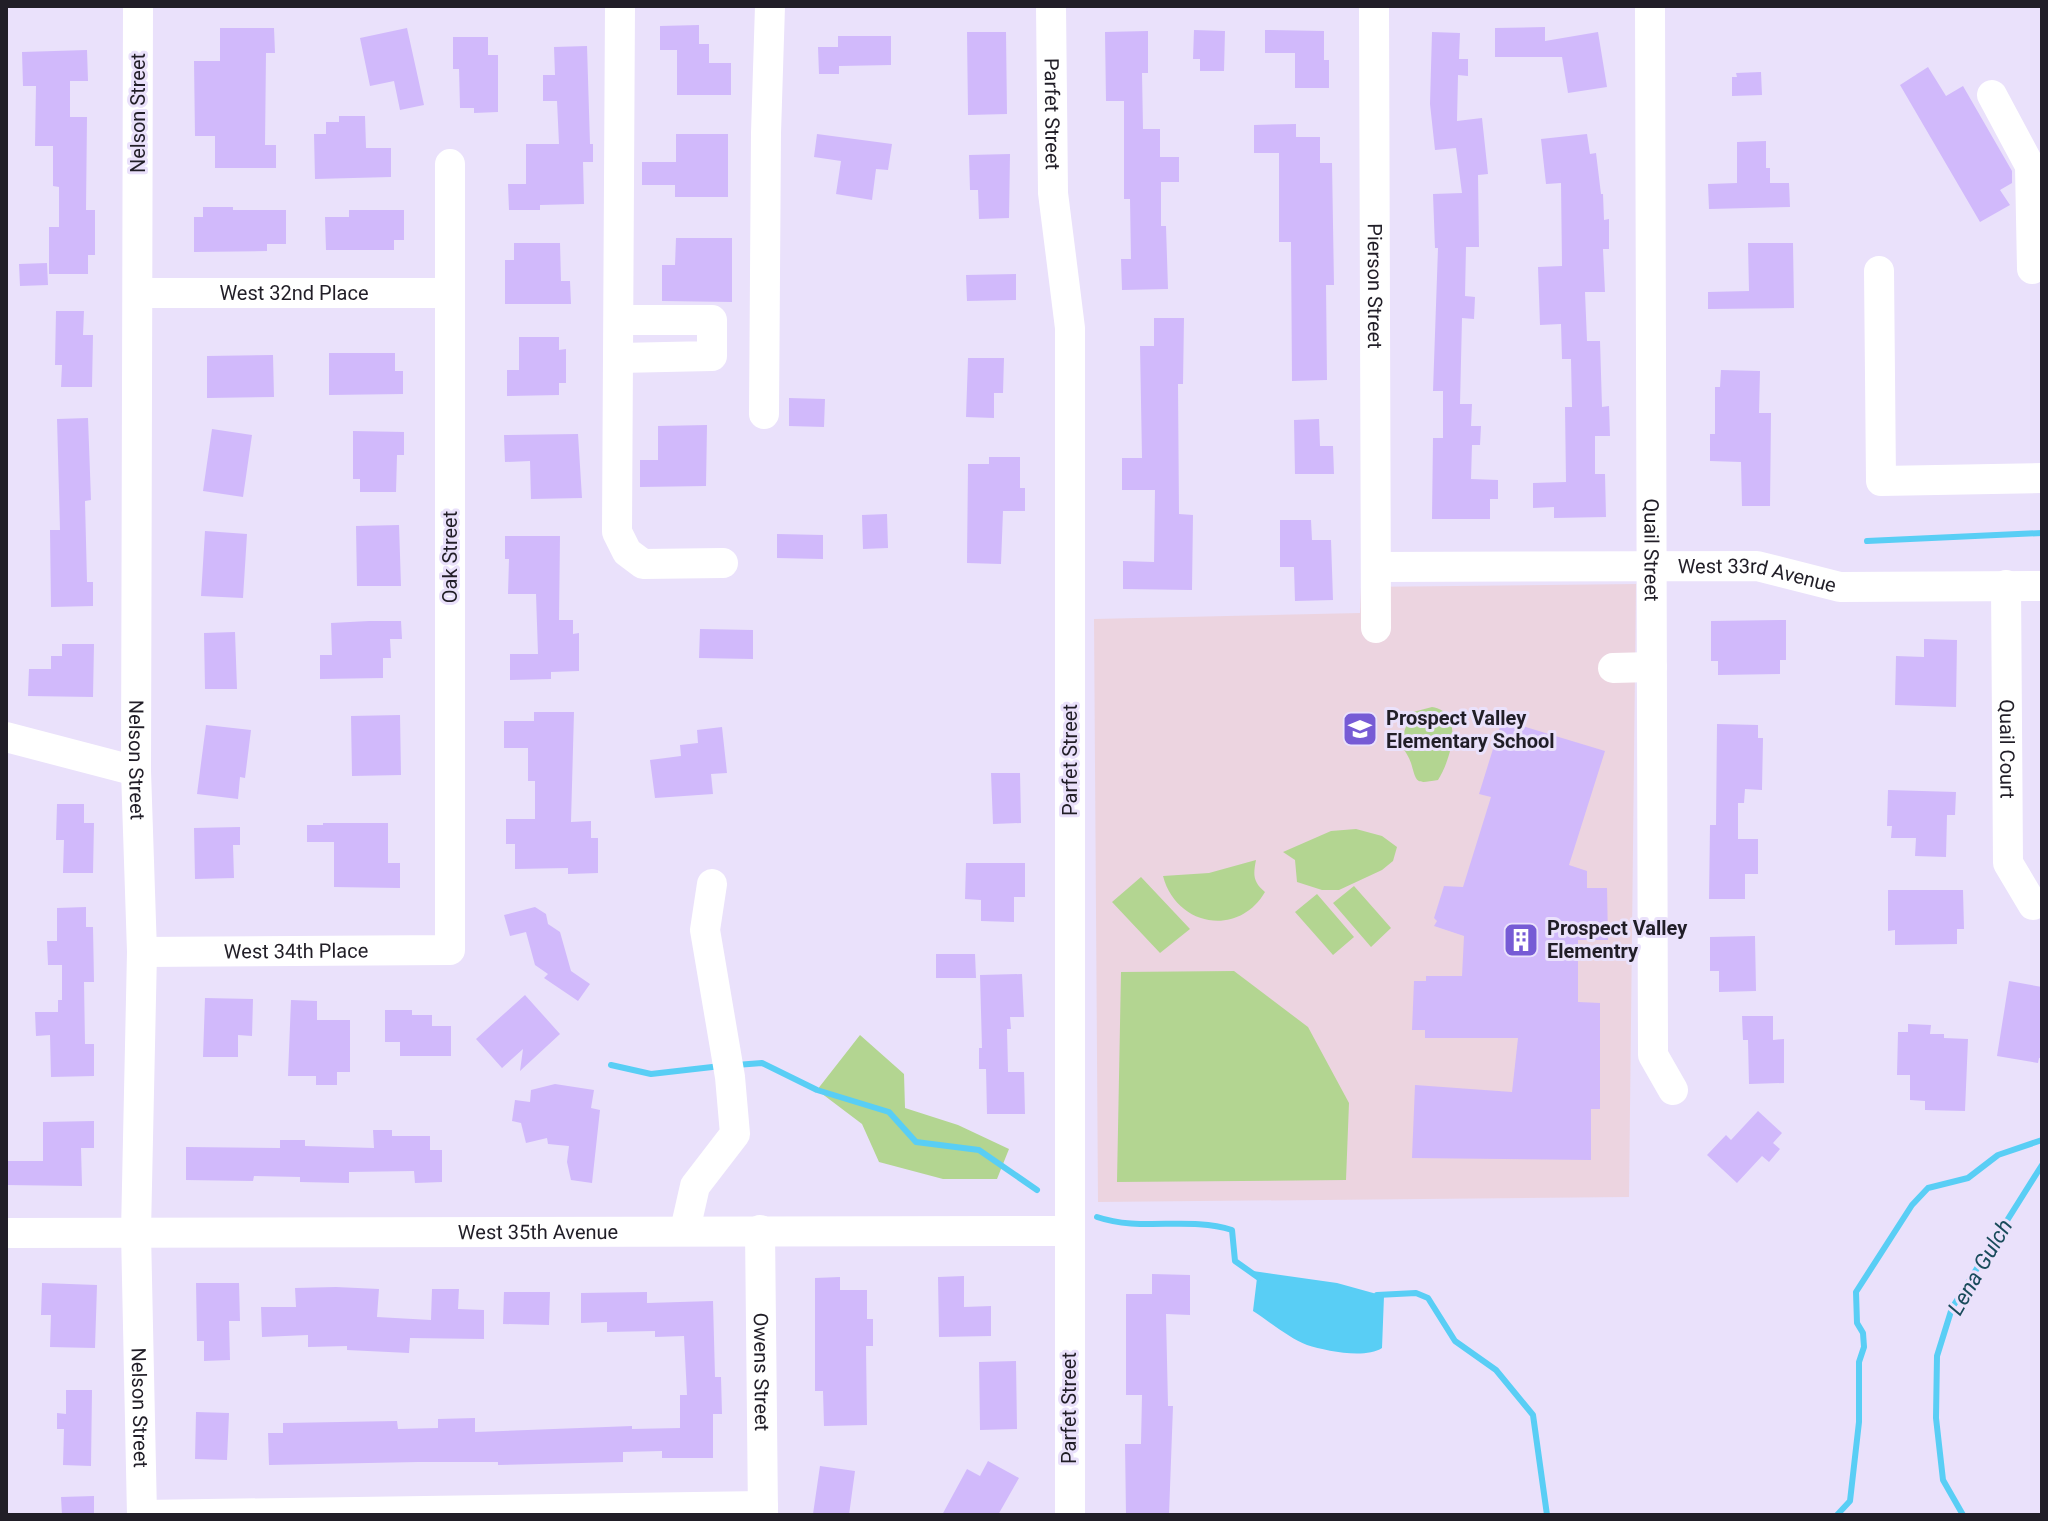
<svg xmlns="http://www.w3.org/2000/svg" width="2048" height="1521" font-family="Roboto,sans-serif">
  <rect width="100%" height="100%" fill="#eae1fb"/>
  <path fill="#ecd4e0" d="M1636,584L1629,1197L1098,1202L1094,619L1360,613L1361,587Z"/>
  <path fill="#b3d591" d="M1432,707C1466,712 1450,761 1438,780C1415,784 1417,783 1411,763C1409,757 1405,751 1401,745L1405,729L1413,712Z
    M1356,829L1382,836L1397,847L1393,861L1382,870L1339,890H1322L1297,882L1295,860L1283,852L1331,831Z
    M1256,860C1253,875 1253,882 1265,892C1238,938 1176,926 1163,876L1209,873Z
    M1141,877L1190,929L1160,953L1112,902Z
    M1354,886L1391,928L1371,947L1333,903Z
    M1317,894L1354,937L1333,955L1295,912Z
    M1234,971L1308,1027L1349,1103L1346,1180L1117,1182L1121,972Z
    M860,1035L904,1074L905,1108L958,1125L1009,1149L997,1179H943L879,1162L862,1124L817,1090Z"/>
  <path fill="#59cef5" d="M1246,1270L1337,1283L1384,1296L1382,1348C1365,1359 1326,1351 1307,1345C1289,1338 1270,1322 1253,1311L1257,1278Z"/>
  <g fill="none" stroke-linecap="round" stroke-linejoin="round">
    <path stroke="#59cef5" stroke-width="6" d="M1867,541L2042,533
      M611,1065L651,1074L721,1066
      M736,1065L762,1063L817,1090L889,1112L916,1142L979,1150L1037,1190
      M1097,1217C1141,1232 1188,1216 1232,1230L1235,1261L1259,1278
      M1377,1295L1416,1293L1428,1298L1455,1341L1496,1370L1533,1415L1547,1515
      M1837,1515L1850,1501L1859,1422V1362L1864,1347L1863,1333L1857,1323L1856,1292L1912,1205L1928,1188L1968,1178L1998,1155L2042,1140
      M1963,1515L1943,1480L1936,1418L1937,1356L1952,1308L2042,1165"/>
  </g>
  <path fill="#d1b9fb" d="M699,25V44H709V63H731V95H677V50H660V26Z
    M1545,27V41L1598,32L1607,87L1568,93L1562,57H1495V28Z
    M220,28H274L275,53H266L265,145H276V168H215V136H195L194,61H220Z
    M407,28L424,105L400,110L394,81L370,86L360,38Z
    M1194,30L1225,31L1224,71H1200V59H1193Z
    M1265,30L1324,31V60H1329V88H1295V53H1265Z
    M1148,31V73H1142L1143,129H1160V157H1179V182H1161V226H1166L1168,289L1122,290L1121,259H1131L1130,199H1124V101H1106L1105,32Z
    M967,32H1006L1007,114L968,115Z
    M1432,32L1460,33L1459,59H1468V76L1458,75L1457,121L1482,118L1488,174L1478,175L1479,247H1466L1465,296L1475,297L1474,319L1462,318L1460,404H1472L1471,426H1481L1480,445H1472L1471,479L1498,480V499H1490V519H1432L1433,438H1443V391H1433L1438,248H1435L1433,194L1462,193L1456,148L1435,150L1430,104Z
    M838,36H891V65L839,66V74H819L818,47H838Z
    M453,37H488V55H498V112L474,113V108H460L459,69H453Z
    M587,46L590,144H593V162H583L584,204L540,205V210H509L508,184H526V144H559L557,101H543V75H555L554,47Z
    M87,50L88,81H70V117H87L86,210H95V255H88V274H49V227H59V187L53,186V146H35L36,86H23L22,52Z
    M1928,67L1946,96L1963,86L2012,171V183L2000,190L2010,205L1980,222L1900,85Z
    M1761,72L1762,95L1732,96V77H1737L1736,73Z
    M339,116H365L366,148H391V177L315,179L314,134H326V122H339Z
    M1296,124V137H1320V163H1332L1334,285H1326L1327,380L1292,381L1291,242H1279V153H1254V125Z
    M676,134H728V197H675V185H642V162H676Z
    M817,134L892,144L888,170L876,169L872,200L836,194L841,161L814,157Z
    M1587,134L1590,154L1596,153L1601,194H1603L1604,220L1609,219V249H1603L1605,292H1585L1587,341H1600L1602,407L1609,406L1610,436H1595V474H1605L1606,517L1554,518V507L1533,508V483L1566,482L1565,407H1572L1571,359H1562L1561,324L1540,325L1538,267L1562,266L1561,183L1546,184L1541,139Z
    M1766,141V168H1770V183H1789L1790,207L1709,209L1708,184L1737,183V142Z
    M1010,154L1009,218L979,219L978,190H970L969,155Z
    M203,207H233V210H286V244H267V251L194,252V217H203Z
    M349,210H404V240H394V250H326L325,217H349Z
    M676,238H732V302L662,301V265H675Z
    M514,243H560L561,281H570L571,304H505V260H514Z
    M1748,243H1793L1794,308L1708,309V292L1749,291Z
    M47,263L48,285L20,286L19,264Z
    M1016,274V300L967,301L966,275Z
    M56,311H84L83,335H93L92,387H61L62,365H55Z
    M1154,318H1184L1183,384H1178L1179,514L1193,515L1192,590L1123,589V561L1154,562L1155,490H1122V458H1142L1140,346H1154Z
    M519,337H559V350L566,349V383H559V395L507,396V370H519Z
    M329,353H395V371H403V394L329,395Z
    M273,355L274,397L207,398V356Z
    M968,358H1004L1003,393H994V418L966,417Z
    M1721,370L1760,371L1759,413H1771L1770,506H1742L1741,462L1710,461V434H1715V387H1720Z
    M789,398L825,399L824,427L789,426Z
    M88,418L91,500L85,501L87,582H93V606L51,607L50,530H60L57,419Z
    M1319,419L1320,446H1333L1334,474H1295L1294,420Z
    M707,425L706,486L640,487V460H658V426Z
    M212,429L252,435L243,497L203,491Z
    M353,431L404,432V455H397L396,492H360V479H353Z
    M578,434L582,498L531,499L530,461L505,462L504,435Z
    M989,457H1020V488H1025V511H1003L1001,564L967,563L968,464H989Z
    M887,514L888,548L863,549L862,515Z
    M1280,520H1311L1312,540H1331L1333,600L1295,601L1294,567H1280Z
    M399,525L401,586H357L356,526Z
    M205,531L247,534L243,598L201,596Z
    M777,534L823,535V559L777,558Z
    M505,536H560L559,620H573V634L579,633V671L551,672V679L510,680V654H538L536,594H508L509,559H505Z
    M1786,620V660H1780V674L1718,675V661H1711V621Z
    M369,621H401L402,639H390L391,658H383V678L320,679V655H332L331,623Z
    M700,629L753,630V659L699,658Z
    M235,632L237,689H205L204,633Z
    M1924,639L1957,640L1956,707L1895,705L1896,656L1924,657Z
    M62,644H94L93,697L28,696L29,669H51V656H62Z
    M534,712H574L571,822L591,821V838H598V873L568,874V868L515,869V844H506V819H535V781H528V748H504V721H534Z
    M400,715L401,775L352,776L351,716Z
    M1502,720L1605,751L1569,865L1587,871V888H1607L1608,940H1578V1002L1600,1003V1109H1591V1160L1412,1158L1415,1085L1512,1092L1518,1038H1425V1030H1412L1414,981H1426V976H1462L1464,936L1434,926L1437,921L1434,918L1444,886L1463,887L1491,797L1479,794Z
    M1717,724L1758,725V738H1763L1762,790L1745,789L1744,803H1738V839H1758V874H1745V899H1709L1710,825H1716Z
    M206,725L251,730L245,778L240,777L238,799L197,794Z
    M722,727L727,773L711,774L713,794L655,798L650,760L681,756L680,745L698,743L697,730Z
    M991,773H1020L1021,823L993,824Z
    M1888,790L1956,792L1955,815H1947L1946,857L1915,856L1916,838H1891L1892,826H1887Z
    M57,804H84V823H94L93,873H63L64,840H56Z
    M323,823H388V863H400V888L334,887V842H307V825H323Z
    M240,827V845H233L234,878L195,879L194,828Z
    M966,863H1025V897H1014V922L981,921V900L965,899Z
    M1888,890H1963L1964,929H1957V944L1895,945V930L1888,931Z
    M86,907V927H93L94,982H84L85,1044H94V1076L51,1077L50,1035L36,1036L35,1012H58V1000H62V965H48L47,941H57V908Z
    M535,907L546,914L548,924L560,932L571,971L590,984L578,1001L544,978L548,974L535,965L526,932L510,936L504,915Z
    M1755,936L1756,991L1719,992V971H1710V937Z
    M936,954H975L976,978H936Z
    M1022,974L1024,1017H1010L1011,1029H1007L1008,1072H1024L1025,1114H987L986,1069H979V1048H982L980,975Z
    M2009,981L2042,987V1058H2039L2038,1063L1997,1056Z
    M525,995L560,1034L520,1071L523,1049L502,1068L476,1039Z
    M205,998L253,999L252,1036L238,1035V1057H203Z
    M291,1000L317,1001V1020H350V1072H337V1085H316V1076H288Z
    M385,1010H412V1015H432V1026H451V1056H400V1042H385Z
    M1742,1016H1773V1040L1784,1039V1083L1749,1084L1748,1040H1743Z
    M1908,1024L1931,1025L1930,1034H1944V1038L1968,1039L1965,1111L1925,1110V1101L1910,1100V1075H1897L1898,1032H1908Z
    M555,1084L594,1090L591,1108L600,1110L592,1183L571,1180L567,1162L569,1146L548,1144L547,1138L526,1143L521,1123L512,1121L515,1100L530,1102L531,1090Z
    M1758,1111L1782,1133L1773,1143L1780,1149L1769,1162L1762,1156L1737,1183L1707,1155L1726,1135L1731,1140Z
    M94,1121V1148H81L82,1186L6,1185V1161H43V1122Z
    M373,1130H392V1136H430V1150H442V1182L415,1183L414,1171L349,1172V1183L300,1182V1177L254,1176L253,1181L186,1180V1147L280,1148V1140H305V1146L374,1148Z
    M1152,1274L1190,1275V1315L1166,1314L1168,1406H1173L1169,1515H1126L1125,1444H1141L1142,1395H1126V1294H1152Z
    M964,1276V1307L991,1306V1336L939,1337L938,1277Z
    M840,1277V1290H867V1319H873V1346H866L867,1425L824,1426L823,1391H815V1278Z
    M42,1283L97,1285L95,1348L50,1347L51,1315H41Z
    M196,1283H239L240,1321H229L230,1360L204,1361V1341H197Z
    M336,1287L379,1289L377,1317L431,1320L432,1289H459L458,1309L484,1310V1339L410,1338L409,1353L347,1350V1346L308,1347V1335L262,1337L261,1307H296L295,1288Z
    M504,1292H550L549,1325L503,1324Z
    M647,1292V1303L713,1301L715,1377H721L722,1414H713V1458H662V1451L623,1452V1462L498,1465V1462H418L269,1465L268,1433H283V1423L397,1421L398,1429L438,1428V1419L475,1418V1432L632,1426V1429L680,1428V1395H687L684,1336L655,1337V1331L607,1332V1322L581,1323V1293Z
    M1016,1361L1017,1429L980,1430L979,1362Z
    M66,1390H92L91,1466L63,1465L64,1429H57V1413L66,1414Z
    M196,1412L229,1413L227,1460L195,1459Z
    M988,1461L1019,1478L998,1515H942L967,1469L980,1476Z
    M820,1466L855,1471L849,1515L813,1514Z
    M94,1496V1515H62L61,1497Z"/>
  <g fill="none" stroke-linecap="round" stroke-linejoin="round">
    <g stroke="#fff" stroke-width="30">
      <path id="s1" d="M138,6L136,771L142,952L136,1232L142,1515"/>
      <path d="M620,6L617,532L627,552L643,564L723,563"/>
      <path id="s2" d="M1051,6L1053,193L1070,328V1515"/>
      <path id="s3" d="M1374,6L1376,628"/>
      <path id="s4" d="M1650,6L1653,1055L1673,1090"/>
      <path d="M1992,95L2030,166L2032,269"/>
      <path d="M1879,271L1881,481L2042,478"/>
      <path id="s5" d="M138,293H450"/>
      <path d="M619,320H712V356L619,358"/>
      <path d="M764,414L766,133L770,6"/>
      <path id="s6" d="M1376,567L1757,566L1840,587L2042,586"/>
      <path id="s7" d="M2006,585L2008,863L2033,905"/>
      <path d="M1613,668L1652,667"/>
      <path d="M6,737L136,771"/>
      <path id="s8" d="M142,952L450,950V164"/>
      <path d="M685,1230L695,1186L735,1134L730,1077L705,930L712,884"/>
      <path id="s9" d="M760,1230L763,1515"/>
      <path id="s10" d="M6,1233L1069,1231"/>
      <path d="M142,1515L763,1506"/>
    </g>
  </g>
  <defs>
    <symbol id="school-square" viewBox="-11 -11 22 22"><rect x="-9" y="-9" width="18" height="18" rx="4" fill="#765bd5" stroke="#eae1fb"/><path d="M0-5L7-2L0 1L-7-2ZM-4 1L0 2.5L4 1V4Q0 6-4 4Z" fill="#fff"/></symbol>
    <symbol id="building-square" viewBox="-11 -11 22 22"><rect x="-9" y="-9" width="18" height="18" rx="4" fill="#765bd5" stroke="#eae1fb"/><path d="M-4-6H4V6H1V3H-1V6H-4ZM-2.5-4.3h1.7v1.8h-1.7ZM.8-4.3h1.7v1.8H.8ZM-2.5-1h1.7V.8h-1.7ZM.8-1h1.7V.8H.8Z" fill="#fff"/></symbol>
  </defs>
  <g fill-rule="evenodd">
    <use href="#school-square" x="1340" y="709" width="40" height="40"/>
    <use href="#building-square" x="1501" y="920" width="40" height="40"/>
  </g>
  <g text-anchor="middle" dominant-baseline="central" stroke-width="6" stroke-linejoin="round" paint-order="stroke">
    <g font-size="20" fill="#211e27" stroke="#eae1fb">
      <text transform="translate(138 113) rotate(-90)">Nelson Street</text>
      <text stroke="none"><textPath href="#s2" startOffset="108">Parfet Street</textPath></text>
      <text stroke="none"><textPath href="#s3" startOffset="280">Pierson Street</textPath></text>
      <text stroke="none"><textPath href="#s5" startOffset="156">West 32nd Place</textPath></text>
      <text stroke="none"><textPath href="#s4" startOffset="544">Quail Street</textPath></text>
      <text transform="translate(450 557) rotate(-90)">Oak Street</text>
      <text stroke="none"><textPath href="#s6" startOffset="382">West 33rd Avenue</textPath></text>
      <text stroke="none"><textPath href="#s7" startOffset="164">Quail Court</textPath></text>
      <text transform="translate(1070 760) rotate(-90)">Parfet Street</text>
      <text stroke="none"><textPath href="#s1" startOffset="754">Nelson Street</textPath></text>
      <text stroke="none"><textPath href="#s8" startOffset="154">West 34th Place</textPath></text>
      <text stroke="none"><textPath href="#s10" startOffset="532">West 35th Avenue</textPath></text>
      <text stroke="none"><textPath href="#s9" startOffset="142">Owens Street</textPath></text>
      <text stroke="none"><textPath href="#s1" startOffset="1402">Nelson Street</textPath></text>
      <text transform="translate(1069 1408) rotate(-90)">Parfet Street</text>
    </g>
    <g font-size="20" font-weight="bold" fill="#211e27" stroke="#eae1fb" text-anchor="start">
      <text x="1386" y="718">Prospect Valley<tspan x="1386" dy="23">Elementary School</tspan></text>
      <text x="1547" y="928">Prospect Valley<tspan x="1547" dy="23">Elementry</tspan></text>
    </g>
    <g font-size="22" font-style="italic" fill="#194b5b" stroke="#eae1fb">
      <text transform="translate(1980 1267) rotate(-60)">Lena Gulch</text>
    </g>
  </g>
  <rect width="2048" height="1521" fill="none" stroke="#211e27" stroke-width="16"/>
</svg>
